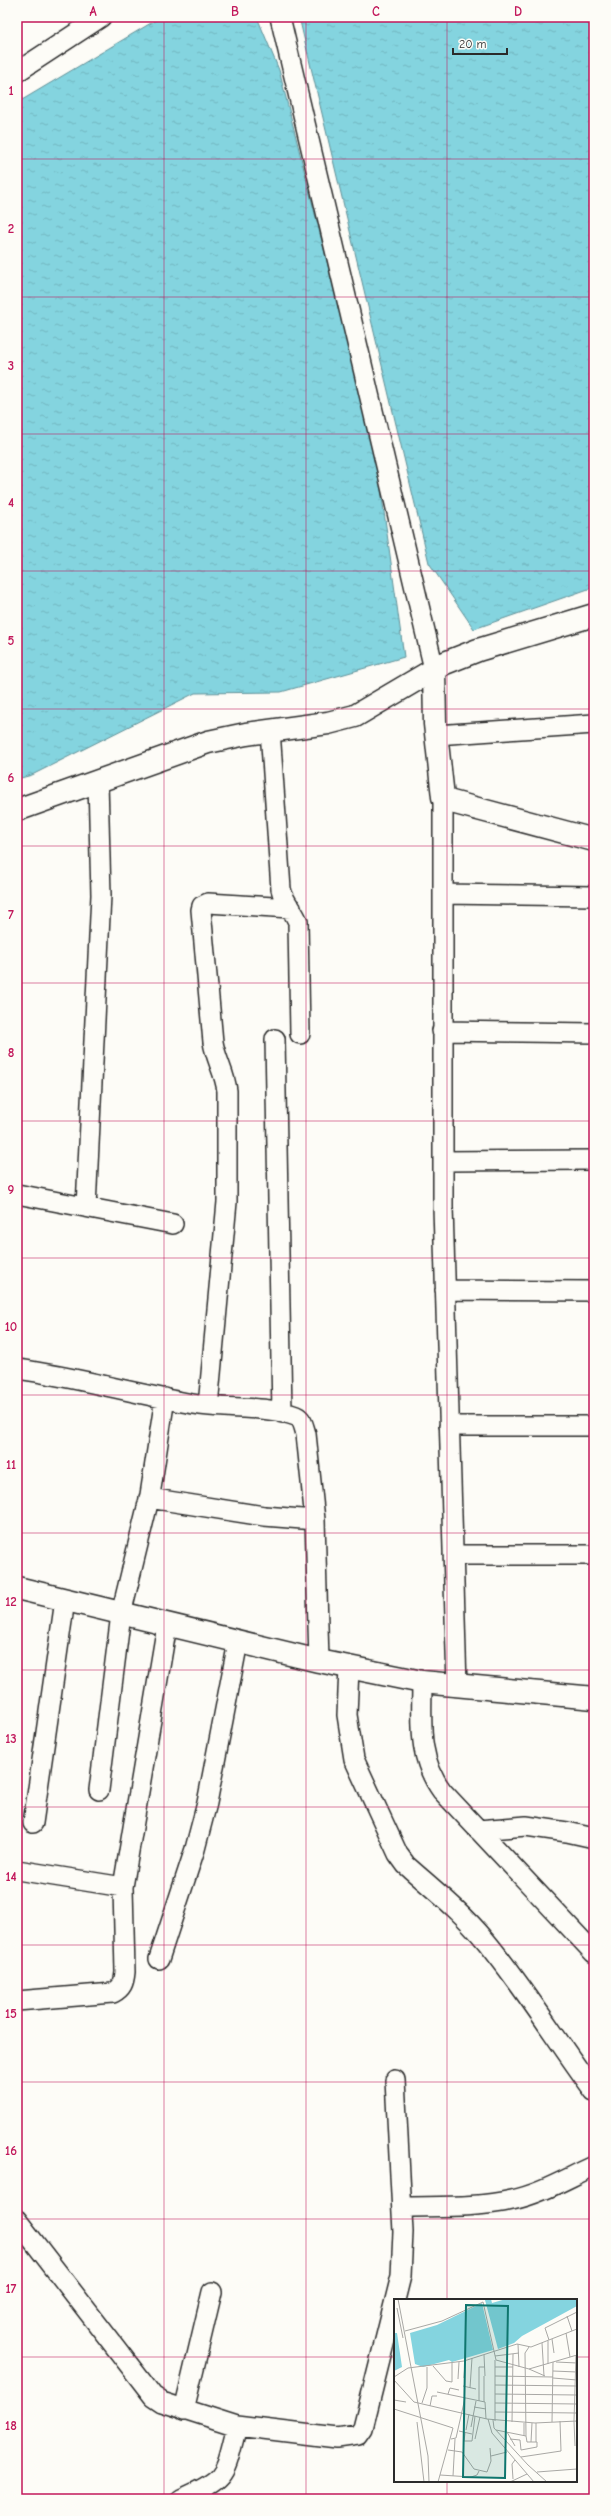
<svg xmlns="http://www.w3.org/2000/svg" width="611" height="2516" font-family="'Comic Neue',sans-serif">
  <defs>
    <pattern id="water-ripples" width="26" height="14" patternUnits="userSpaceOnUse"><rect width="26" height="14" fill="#84d4df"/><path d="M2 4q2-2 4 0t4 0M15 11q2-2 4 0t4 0" fill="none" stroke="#72b6c0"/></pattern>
  </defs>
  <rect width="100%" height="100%" fill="#fdfcf7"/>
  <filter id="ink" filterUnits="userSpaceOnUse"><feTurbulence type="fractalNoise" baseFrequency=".025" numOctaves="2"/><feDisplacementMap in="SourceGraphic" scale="8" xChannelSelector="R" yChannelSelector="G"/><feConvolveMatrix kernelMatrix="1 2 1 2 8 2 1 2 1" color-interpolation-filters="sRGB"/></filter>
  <g filter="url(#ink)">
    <path fill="url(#water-ripples)" stroke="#609097" d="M161,17H257L279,70L377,461L404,657L281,692L195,693L32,775L17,779V103Z
      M299,17H594V587L474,629L429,563Z"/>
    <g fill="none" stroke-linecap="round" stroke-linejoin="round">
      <defs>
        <path id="minor" d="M280,17L434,669
          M17,72L101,17
          M270,730L281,889C284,903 293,909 298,922L300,1034
          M436,735L594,724
          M443,797V1207L457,1686
          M443,894L594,896
          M442,1031L594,1033
          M275,1039L282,1413
          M443,1161L594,1160
          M17,1194L173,1224
          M86,1207L101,895L98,782
          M445,1290L594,1291
          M17,1369C77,1377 134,1394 193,1404C225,1410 267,1405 296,1416C303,1419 304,1428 306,1434L315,1520L319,1661
          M208,1406L227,1202V1091C225,1073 216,1060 213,1042L201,910L202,906L208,903L291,908
          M449,1426H594
          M149,1498L264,1516L315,1520
          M453,1555H594
          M349,1668L347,1715L354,1759L398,1854L406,1865C433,1889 462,1912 485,1940C525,1988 557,2041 594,2091
          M422,1682C422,1722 417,1757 442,1791L594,1953
          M99,1790L121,1614L150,1495L165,1398
          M33,1823L65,1600
          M478,1830L526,1826L567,1832L594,1838
          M17,1870L123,1887
          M159,1959L195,1849L207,1803L238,1642
          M17,2001L113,1993C122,1988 124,1983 125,1972L123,1887L167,1625
          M402,2207C438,2206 477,2208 512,2200C541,2194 567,2178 594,2166
          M17,2220L153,2396L162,2402L237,2426L337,2438L358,2435L363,2428L401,2276L403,2232L395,2080
          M184,2410L212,2292
          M181,2499C229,2478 224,2475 237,2426"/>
        <path id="tertiary" d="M434,669L435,724L443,797L448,801L594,840
          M17,1588L319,1661L422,1682L594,1698"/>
        <path id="secondary" d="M17,810L208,742L246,734L328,723L355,716L445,663L478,650L594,615"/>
      </defs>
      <use href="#minor" stroke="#2b2b2b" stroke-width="22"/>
      <use href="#tertiary" stroke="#2b2b2b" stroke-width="25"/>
      <use href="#secondary" stroke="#2b2b2b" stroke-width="25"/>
      <use href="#minor" stroke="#fdfcf7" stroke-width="19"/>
      <use href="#tertiary" stroke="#fdfcf7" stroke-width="22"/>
      <use href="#secondary" stroke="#fdfcf7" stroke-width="22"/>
    </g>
  </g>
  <path fill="none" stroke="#c2185b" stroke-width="1" stroke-opacity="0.55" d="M164,17V2499M306,17V2499M447,17V2300M17,159H594M17,297H594M17,434H594M17,571H594M17,709H594M17,846H594M17,983H594M17,1121H594M17,1258H594M17,1395H594M17,1533H594M17,1670H594M17,1807H594M17,1945H594M17,2082H594M17,2219H594M17,2357H395M576,2357H594M447,2481V2499"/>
  <g transform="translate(394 2299)">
    <rect width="183" height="183" fill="#fdfcf7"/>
    <path d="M97,0L98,4L112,0H183V7L128,37L120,44L104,50L91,1ZM88,4L99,51L58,63L55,61L29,68L21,65L16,34L43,26ZM0,34H3L8,68L0,72Z" fill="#84d4df"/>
    <path fill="none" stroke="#a9a8a5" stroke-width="1" d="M4,0L34,157L35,183M3,9L9,39M173,17L178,32M11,32L48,22L89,3L102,61L135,70L183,56M172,34L176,58M158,40L160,54M155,41L151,29L183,13M154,42V65M148,44L150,77M124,45L125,68M90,56L91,77M101,57L125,54M162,63L183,64M39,67L52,82L58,83V64M101,68H119M14,69L70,62L123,45L137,48L183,30M135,70L151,77M159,72L183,73M90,77V103M101,77L159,78M0,78L14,69M70,79L71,62M159,79L183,81M64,80L65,63M0,81L20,103L93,120L141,124L183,122M101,86L183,87M69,87L82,90M76,89L78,59M43,93L91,103L92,120M54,95L56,89L65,91M101,95L183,96M0,101L12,103M85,102V68H91M28,104L33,89V68M101,104L183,105M36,107L38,97H43M80,108L92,110M0,110L59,129L44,183M101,113L183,114M94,120L98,134L140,183M99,121L100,129L134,166L153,183M101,122V61M180,122L182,56M180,122L181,147M23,123L30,183M118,123L119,55M158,123L159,63M142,124V143M77,128L82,102M72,131L75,115M102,131L132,137L131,54L135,48M65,132L78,135M113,133L121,147M71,134L70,142H78L81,117M130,137V124M132,137L133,143H143M57,140L62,139L71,99M81,140L86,118M116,140L126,141L127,151L143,148V143M137,143L138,124M54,151L68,153L80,170L93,173L97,162L96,149M97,157L113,153M127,158L167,152L166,122M143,173L183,170M46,176L77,178L83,176L85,172M59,177L61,140M119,180L118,165L121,161M116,183L133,175"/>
    <path fill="#0f766e" fill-opacity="0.15" stroke="#0f766e" stroke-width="2" d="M72,6L114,7L111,179L69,178Z"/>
    <rect width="183" height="183" fill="none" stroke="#2b2b2b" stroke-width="2"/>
  </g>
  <rect width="611" height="2516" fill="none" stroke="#fdfcf7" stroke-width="44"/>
  <path d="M453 48v6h54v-6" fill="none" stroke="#2b2b2b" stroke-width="2"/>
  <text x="459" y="48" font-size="12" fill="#2b2b2b" stroke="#fdfcf7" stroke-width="3" paint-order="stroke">20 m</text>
  <rect x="22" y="22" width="567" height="2472" fill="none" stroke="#c2185b" stroke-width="1.5"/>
  <g font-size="13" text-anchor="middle" font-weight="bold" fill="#c2185b">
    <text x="93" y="16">A</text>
    <text x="235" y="16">B</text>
    <text x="376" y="16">C</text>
    <text x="518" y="16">D</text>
    <text x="11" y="95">1</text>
    <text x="11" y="233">2</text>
    <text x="11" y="370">3</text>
    <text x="11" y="507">4</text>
    <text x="11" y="645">5</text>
    <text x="11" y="782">6</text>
    <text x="11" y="919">7</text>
    <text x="11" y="1057">8</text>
    <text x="11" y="1194">9</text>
    <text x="11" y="1331">10</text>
    <text x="11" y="1469">11</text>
    <text x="11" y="1606">12</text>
    <text x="11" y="1743">13</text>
    <text x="11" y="1881">14</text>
    <text x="11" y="2018">15</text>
    <text x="11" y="2155">16</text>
    <text x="11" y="2293">17</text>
    <text x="11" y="2430">18</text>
  </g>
</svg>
